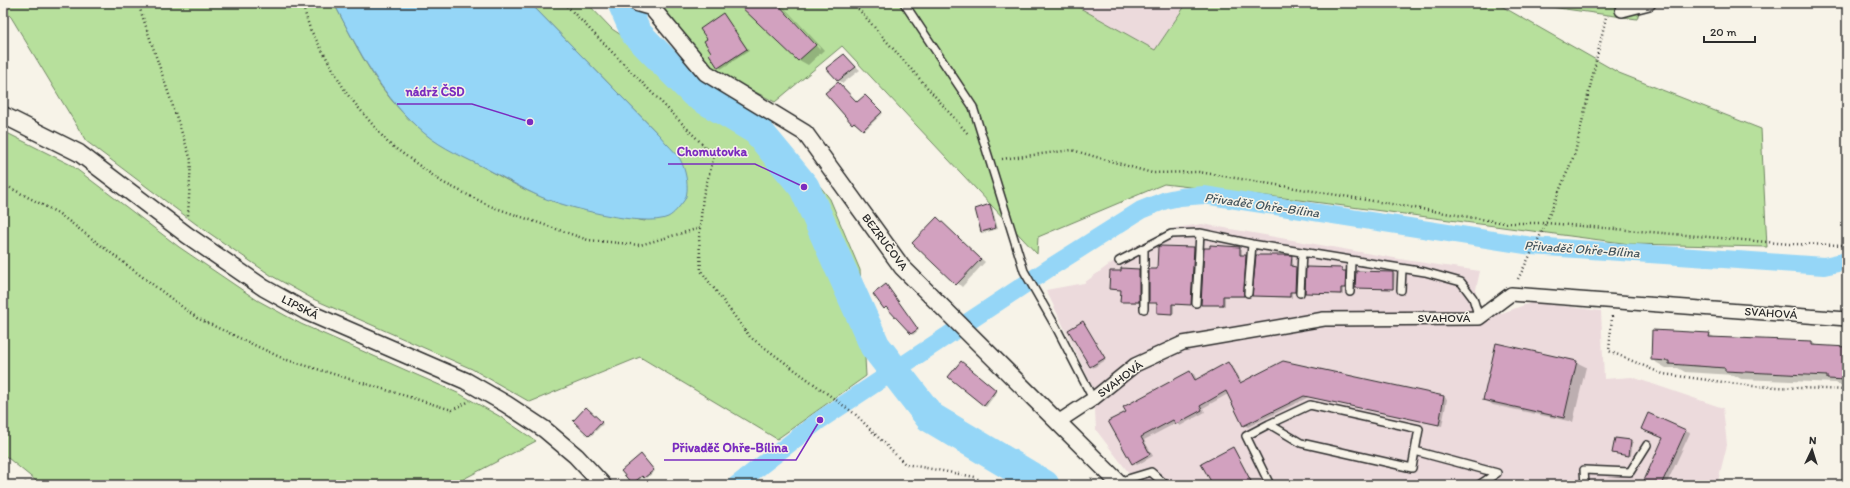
<svg xmlns="http://www.w3.org/2000/svg" width="1850" height="488" font-family="Itim,sans-serif">
  <rect width="100%" height="100%" fill="#f7f3e8"/>
  <filter id="ink" filterUnits="userSpaceOnUse"><feTurbulence type="fractalNoise" baseFrequency=".025" numOctaves="2"/><feDisplacementMap in="SourceGraphic" scale="8" xChannelSelector="R" yChannelSelector="G"/><feConvolveMatrix kernelMatrix="1 2 1 2 8 2 1 2 1" color-interpolation-filters="sRGB"/></filter>
  <g filter="url(#ink)">
    <path fill="#ecdadc" d="M1071,3H1187L1155,50Z
      M1202,224L1411,261L1480,271L1471,312L1502,313L1533,302L1601,311L1604,379L1632,377L1723,408L1727,445L1717,485H1138L1096,430L1094,390L1046,290L1084,283L1132,248L1175,228Z"/>
    <path fill="#b7e09c" stroke="#718664" d="M3,3H334C353,40 372,80 401,111C423,136 451,151 480,165C500,176 521,189 542,197C575,210 611,215 645,221L660,136L530,3H587L612,29L787,144L830,199L860,270L866,376L777,439L640,357L530,402L472,369L313,299L272,276L196,224L86,141L11,17L3,9Z
      M660,3H1071L1155,50L1187,3H1496L1619,73L1761,129L1767,247L1630,244L1284,198L1164,184L1038,237L1037,254L842,46L775,102L710,69Z
      M1522,3H1642L1637,19Z
      M3,131L71,165L179,247L257,300L301,324L460,394L499,416L536,441L452,485H41L3,454Z"/>
    <path fill="#95d6f7" stroke="#6b92a5" d="M334,3H530L660,136C666,144 675,151 680,159C686,170 691,193 683,202C679,207 674,214 668,217C645,228 565,207 541,197C523,189 505,178 487,169C466,158 443,149 424,133C383,99 358,50 334,3Z"/>
    <path fill="#0003" d="M739,3H776L819,49L820,48L779,3H780L824,50L808,65L799,60Z
      M723,14L749,51L721,69L710,54L712,53L708,39Z
      M844,55L860,70L843,83L838,80Z
      M838,83L857,103L865,96L883,113L865,130L857,122L855,124L853,123Z
      M990,206L992,207L998,229L984,233L981,232Z
      M937,218L985,262L962,287L914,243Z
      M1211,246L1242,249V256L1248,257L1246,297H1225V306L1202,304Z
      M1194,248L1196,250L1193,305H1174V314H1160L1158,313V304L1150,302L1158,270Z
      M1291,256L1293,258V268L1298,269L1297,293L1292,292V298L1253,296Z
      M1342,269L1347,273V289L1343,288V295L1306,292Z
      M1139,270L1141,271V303L1123,302L1121,301L1122,290L1110,288Z
      M1393,273L1395,274L1394,289L1356,287Z
      M886,286L919,330L913,335L888,308H884Z
      M1083,322L1106,360L1093,368L1070,330Z
      M1709,334L1716,338L1812,342L1820,347L1847,348V387H1843L1836,383L1741,379L1734,375L1685,372L1678,368H1666L1652,360Z
      M1576,362L1586,367L1573,422L1493,405L1484,399Z
      M1228,363L1232,365L1242,383L1444,397L1447,399L1442,426L1309,397L1248,427L1244,425L1228,394L1203,408L1205,412L1180,426L1176,423L1144,440L1153,456L1137,465L1133,463L1128,412L1190,372L1194,374L1197,380Z
      M963,364L997,392L986,407L984,406Z
      M588,409L603,424L591,436L589,435Z
      M1685,431L1690,433L1666,485H1644Z
      M1616,439L1633,442L1631,456L1614,453Z
      M1233,448L1235,450L1253,485H1213Z
      M641,455L655,471L647,478L644,476L635,484L633,483Z
      M25,481L32,485H22Z"/>
    <g fill="none" stroke-linecap="round" stroke-linejoin="round">
      <path stroke="#95d6f7" stroke-width="18" d="M736,485L820,420L1051,267L1141,210L1166,200L1180,197L1204,195L1532,246L1824,266L1847,261"/>
      <path stroke="#95d6f7" stroke-width="31" d="M623,3L636,33L695,93L757,130L804,187L875,346L930,417L1044,485"/>
    </g>
    <path fill="#d2a1bf" stroke="#2b2b2b" d="M737,3H777L816,45L798,61Z
      M723,13L747,49L718,68L709,54L711,52L704,41L707,39L700,29Z
      M844,54L856,67L838,81L826,68Z
      M838,82L857,102L865,95L882,112L863,130L854,122L852,124L825,93Z
      M990,204L996,228L981,232L975,209Z
      M937,217L981,259L956,285L912,243Z
      M1210,245L1240,247V255H1246L1244,296H1223V305H1201L1204,248H1210Z
      M1159,246L1194,247L1191,305L1172,304V314L1157,313V303H1149V269H1157L1158,247Z
      M1256,255H1292L1291,266L1296,267L1295,292H1290V297L1252,296Z
      M1306,267L1342,268V271H1346L1345,288H1341V294L1305,293Z
      M1121,268L1139,269V302H1120L1121,290L1109,289L1110,271H1121Z
      M1356,271L1393,272V289L1355,288Z
      M886,284L918,329L911,334L886,307L884,309L873,294Z
      M1083,321L1105,358L1090,367L1068,330Z
      M1652,330L1710,333L1709,337L1812,341V345L1847,347V380L1827,379V376L1725,371V368L1669,364V361L1651,360Z
      M1496,343L1577,361L1564,418L1483,400Z
      M961,361L996,390L984,406L948,377Z
      M1283,361L1444,396L1439,425L1304,396L1243,426L1226,391L1200,406L1202,410L1176,424L1173,420L1141,437L1150,454L1132,464L1108,421L1126,412L1123,407L1190,371L1195,380L1228,362L1240,383Z
      M586,407L602,422L589,436L573,421Z
      M1648,413L1686,430L1661,485H1642L1663,438L1641,429Z
      M1615,438L1631,440L1629,456L1612,453Z
      M1233,447L1253,485H1213L1201,464Z
      M641,454L654,470L644,478L642,476L632,484L621,471Z"/>
    <g fill="none" stroke-linecap="round" stroke-linejoin="round">
      <defs>
        <path id="service" d="M904,3L973,107L1024,271L1056,327L1093,399
          M1119,261L1171,234L1200,233L1252,244L1425,272L1461,282L1473,298L1479,318
          M1401,290L1402,269
          M1350,292L1351,260
          M1248,293L1252,244
          M1300,293L1302,252
          M1196,303L1200,233
          M1144,309V248
          M1269,424L1310,405L1419,429L1415,451
          M1118,482L1151,472L1166,485
          M1270,485L1246,436L1269,424L1301,443L1412,468L1415,451L1497,473L1479,485
          M1585,485L1584,470L1630,472L1647,445"/>
        <path id="minor" d="M1622,10L1649,3
          M1058,422L1093,399L1135,365L1183,343L1324,319L1479,318L1511,294L1847,319"/>
        <path id="tertiary" d="M637,3L651,7L706,73L805,133L902,267L1121,485
          M3,115L79,153L187,235L264,288L307,312L466,381L506,404L544,429L576,456L603,485"/>
      </defs>
      <use href="#service" stroke="#2b2b2b" stroke-width="10"/>
      <use href="#minor" stroke="#2b2b2b" stroke-width="16"/>
      <use href="#tertiary" stroke="#2b2b2b" stroke-width="19"/>
      <path stroke="#2b2b2b" stroke-width="2.5" stroke-dasharray="1 3" stroke-linecap="butt" d="M138,3L191,160L188,216
        M302,3L310,29L347,94L388,143L442,182L490,206L588,240L640,245L700,228
        M564,3L714,156L703,196L699,238L701,271L750,337L855,414L905,464L975,477L986,485
        M853,3L969,135
        M1002,159L1072,150L1152,173L1199,172L1505,223H1546L1790,244L1847,245
        M3,184L58,213L197,318L284,359L452,410L470,401
        M1518,279L1543,230L1575,153L1606,17L1608,16
        M1612,316L1609,351L1663,374L1753,386L1847,390
        M1086,485L1092,478"/>
      <use href="#service" stroke="#f7f3e8" stroke-width="7"/>
      <use href="#minor" stroke="#f7f3e8" stroke-width="13"/>
      <use href="#tertiary" stroke="#f7f3e8" stroke-width="16"/>
    </g>
  </g>
  <g text-anchor="middle" dominant-baseline="central" stroke-width="3" stroke-linejoin="round" paint-order="stroke">
    <g font-size="12" fill="#2b2b2b" stroke="#f7f3e8">
      <text transform="translate(885 242) rotate(53)">BEZRUČOVA</text>
      <text transform="translate(300 307) rotate(27)">LIPSKÁ</text>
      <text transform="translate(1771 313) rotate(4)">SVAHOVÁ</text>
      <text x="1444" y="318">SVAHOVÁ</text>
      <text transform="translate(1120 379) rotate(-37)">SVAHOVÁ</text>
    </g>
    <g font-size="13" font-style="italic" fill="#46565e" stroke="#f7f3e8">
      <text transform="translate(1262 205) rotate(8)">Přivaděč Ohře-Bílina</text>
      <text transform="translate(1582 249) rotate(4)">Přivaděč Ohře-Bílina</text>
    </g>
  </g>
  <path fill="none" stroke="#7b2cbf" stroke-width="1.5" d="M530 122L472 104H397M804 187L755 164H668M820 420L796 460H664"/>
  <g fill="#7b2cbf" stroke="#f7f3e8" stroke-width="1.5">
    <circle cx="530" cy="122" r="4"/>
    <circle cx="804" cy="187" r="4"/>
    <circle cx="820" cy="420" r="4"/>
  </g>
  <g font-size="13" text-anchor="middle" font-weight="bold" fill="#7b2cbf" stroke="#f7f3e8" stroke-width="3" stroke-linejoin="round" paint-order="stroke">
    <text x="435" y="96">nádrž ČSD</text>
    <text x="712" y="156">Chomutovka</text>
    <text x="730" y="452">Přivaděč Ohře-Bílina</text>
  </g>
  <rect width="1850" height="488" fill="none" stroke="#f7f3e8" stroke-width="16"/>
  <rect x="8" y="8" width="1834" height="472" fill="none" stroke="#2b2b2b" stroke-width="1.5" filter="url(#ink)"/>
  <g transform="translate(1812 450) rotate(4)" stroke="#f7f3e8" stroke-width="3" paint-order="stroke">
  <path d="M0-3L7 15L0 10L-7 15Z" fill="#2b2b2b"/>
  <text y="-6" font-size="11" font-weight="bold" text-anchor="middle" fill="#2b2b2b">N</text>
  </g>
  <path d="M1704 36v6h51v-6" fill="none" stroke="#2b2b2b" stroke-width="2"/>
  <text x="1710" y="36" font-size="12" fill="#2b2b2b" stroke="#f7f3e8" stroke-width="3" paint-order="stroke">20 m</text>
</svg>
